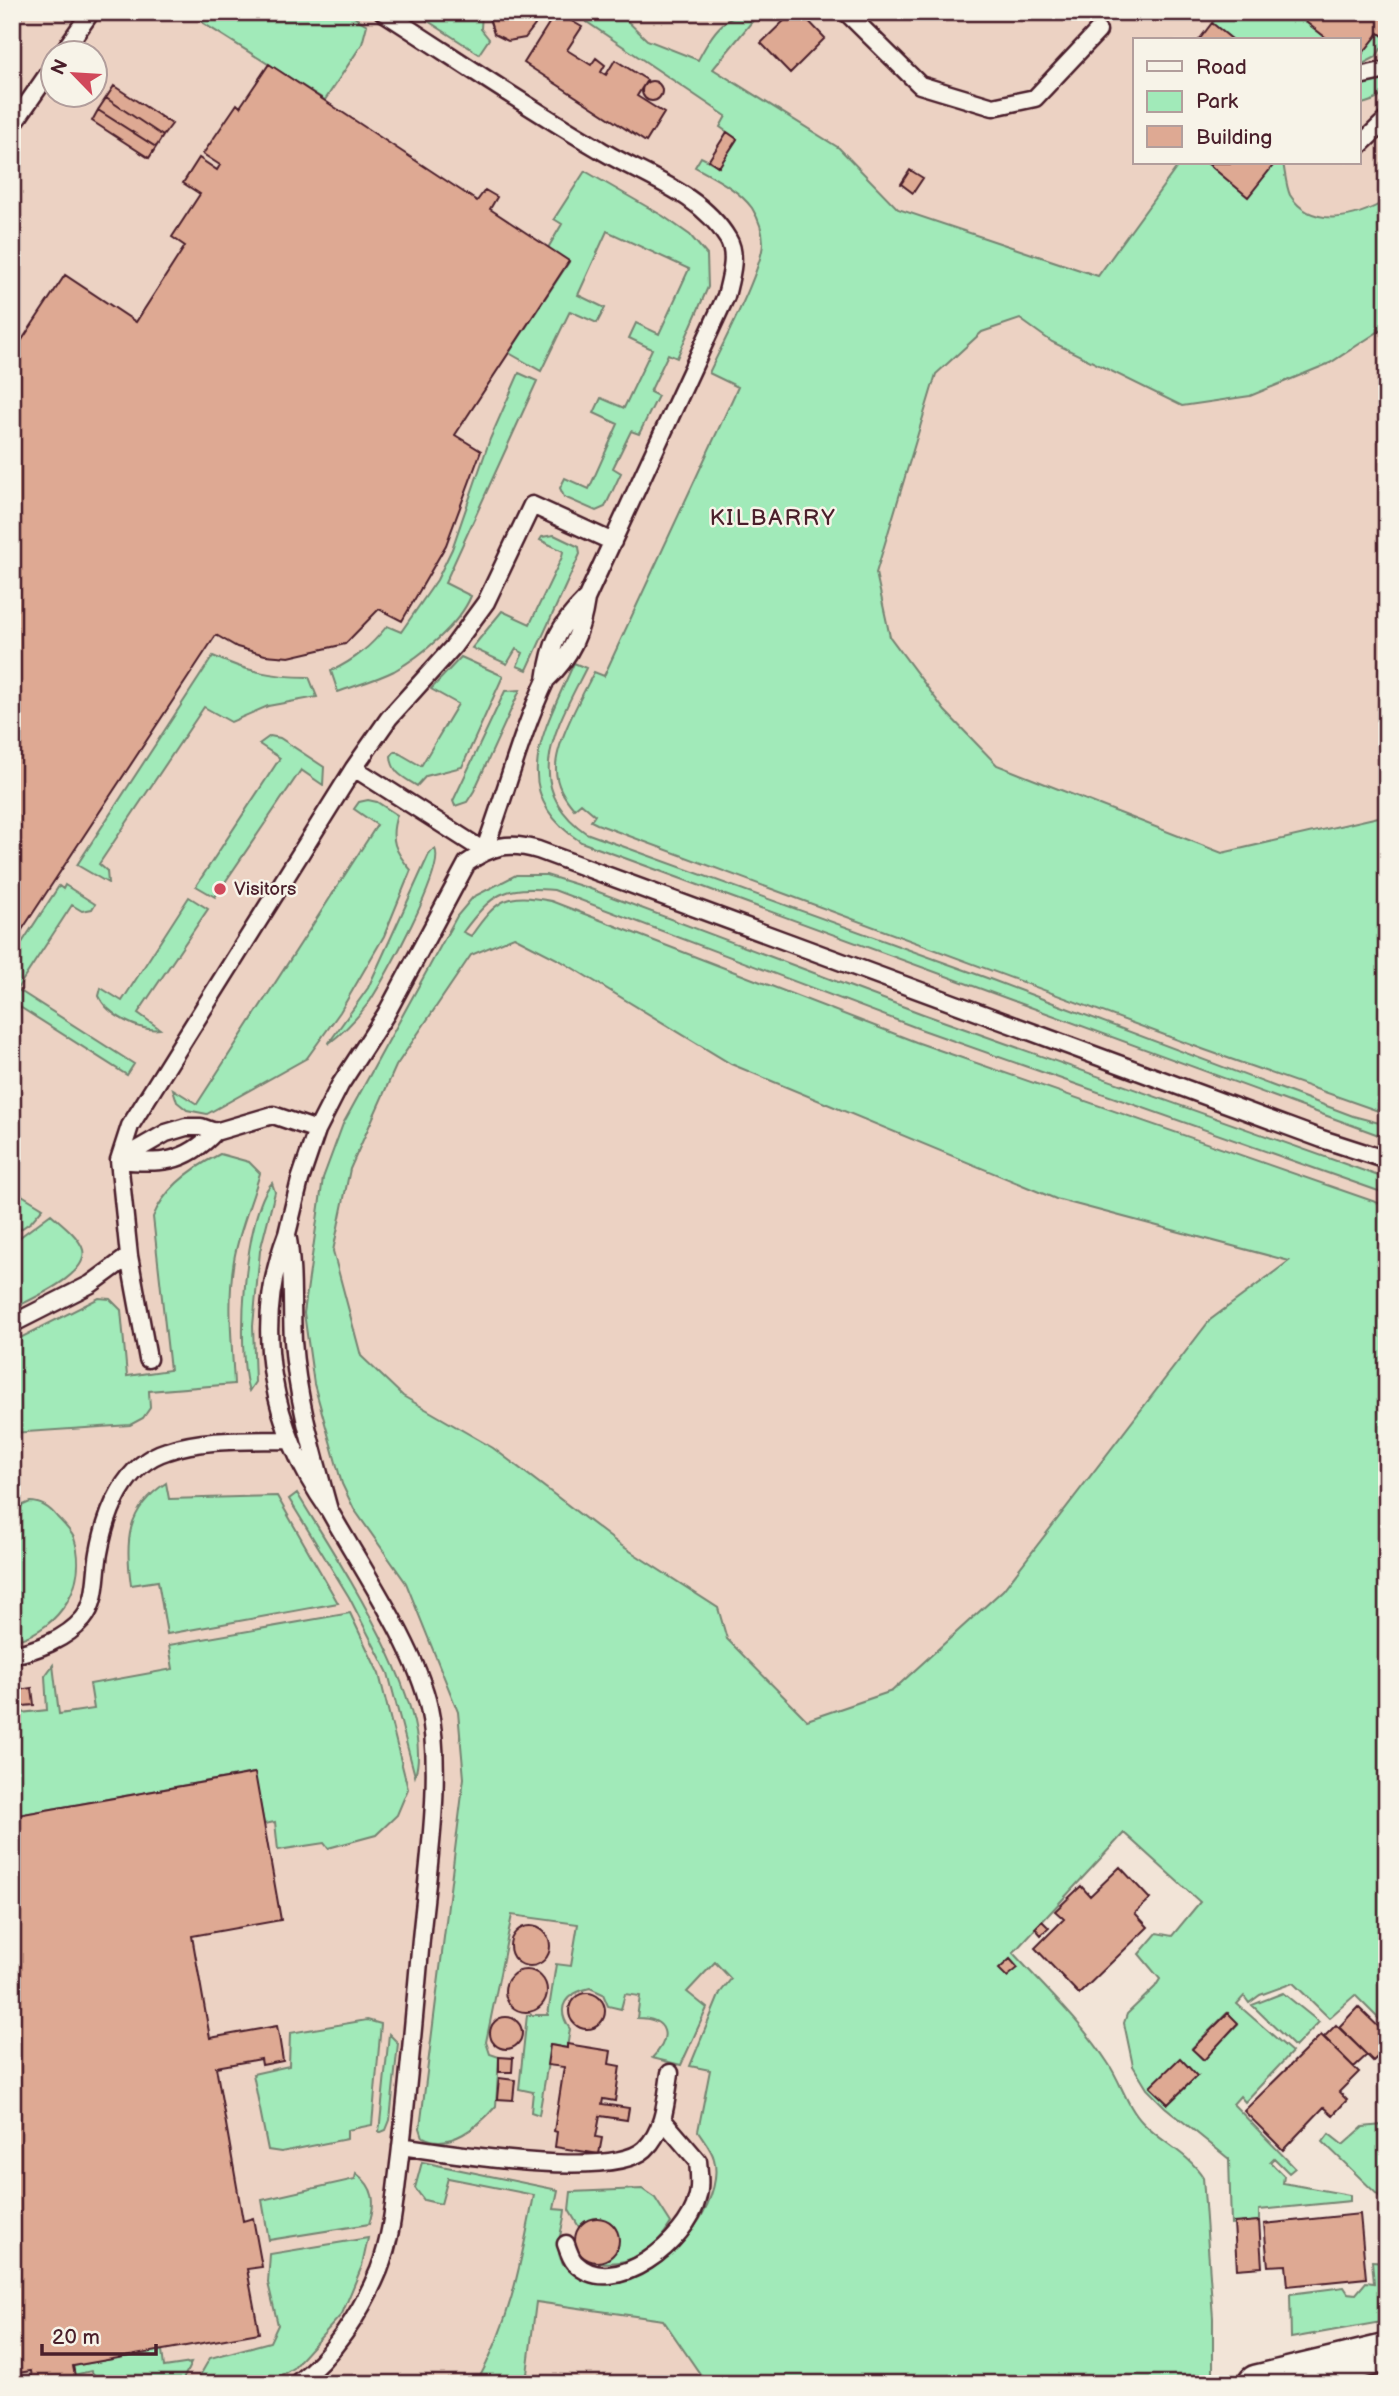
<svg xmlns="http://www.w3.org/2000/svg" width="1399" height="2396" font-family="'Balsamiq Sans',sans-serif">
  <rect width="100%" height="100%" fill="#f2e4d7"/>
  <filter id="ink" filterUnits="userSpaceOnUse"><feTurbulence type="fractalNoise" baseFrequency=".0143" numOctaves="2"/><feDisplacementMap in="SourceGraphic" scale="14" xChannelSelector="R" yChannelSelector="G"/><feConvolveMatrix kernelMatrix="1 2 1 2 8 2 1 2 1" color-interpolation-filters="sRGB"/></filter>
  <g filter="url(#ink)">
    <path fill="#ecd2c3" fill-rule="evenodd" d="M12,12H1387V1900L1200,1902L1099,1811L968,2000L1203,2177L1097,2384H12ZM1135,40H1359V163H1135ZM52,52H94V94H52Z"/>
    <path fill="#a1eab9" stroke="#768472" stroke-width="2" fill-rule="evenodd" d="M198,12H346L367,25L362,44L325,100L203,23Z
      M414,12H482L481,29L489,39L479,54Z
      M572,12H618L647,40L698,60C714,31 724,12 760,12L713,69L839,148L898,209L1098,276L1180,163H1207L1248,196L1275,163H1283C1285,172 1286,186 1290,195C1312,230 1357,218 1387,200V326L1330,363L1250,396L1182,406L1052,342L1020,319L982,332L936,374L876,573L890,637L945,711L997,765L1222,853L1387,815V1114L1205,1050L597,824L591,821L595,815L581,803L574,809C564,797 556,785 556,769C555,743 582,696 594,672L604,676L738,387L709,373C722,345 762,270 763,243C763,231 758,218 752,208C738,189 714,178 695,167L701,157L719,166L737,139L720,127L726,116Z
      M1222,12H1293L1329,40H1233L1212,23Z
      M1379,33L1387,39L1376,57L1359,66V58Z
      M1378,80L1387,81C1387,98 1373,101 1359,105V84Z
      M585,171L663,216L690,235L707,255L708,287L677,358L668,354L650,392L658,396L639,434L631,431L613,468L621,473L605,507L596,511L564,497L560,488L565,478L589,489L618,424L594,413L601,398L624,408L652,349L629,338L636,323L659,334L689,269L607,231L578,295L605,308L597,323L570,311L541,371L509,353L569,262L548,248L562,224L554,219Z
      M519,373L537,381L445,583L471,596C459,625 421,656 394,671C376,680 357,685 338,692L331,671C355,660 371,646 387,626L401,632L437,580L452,549L490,439Z
      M554,535L579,547L580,554L527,670L517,666L523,653L516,649L507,664L472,648L502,611L530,624L562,557L563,551L540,540L542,537Z
      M213,656C245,671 273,677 309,677L317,697L268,706L231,722L204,707L99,864L107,871L108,883L77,865Z
      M461,657L503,676L462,767L426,776L417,786C403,777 392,773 391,756L395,751L421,766L458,704L431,689Z
      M574,663L586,668C557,726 519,786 586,833L987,978L1353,1116L1387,1125V1138L581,842C504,792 545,729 574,663Z
      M520,690L474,791L467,802L455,806L453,801L505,691Z
      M270,736L280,738L324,767L323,785L301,770L215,897L196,886L280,758L259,744Z
      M368,800L377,802L397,815C389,839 395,852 411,870L384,936L340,1012L307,1058L207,1114L187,1110L177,1102L173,1089L197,1104L377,825L354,809L359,802Z
      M435,849C446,868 384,980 370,1001C358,1017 344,1032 328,1044L368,988L430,852Z
      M516,875H546L588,888L923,1014L1387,1179V1194L920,1029L554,890C503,886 493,892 463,932L471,936C497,899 506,892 551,901L916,1042L1387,1206V2027L1355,1995L1329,2018L1293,1983L1260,1995L1249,2003L1244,1996L1237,2004L1292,2052L1245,2102L1240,2096L1233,2104L1295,2168L1289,2173L1274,2158L1270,2162L1284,2176L1283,2183L1350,2195V2201L1259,2210V2221L1231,2224L1229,2159L1165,2107L1147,2089L1133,2066L1124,2023L1127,2014L1155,1987L1160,1979L1139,1954L1157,1933L1172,1936L1200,1902L1124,1833L1013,1953C1046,1989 1082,2023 1108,2063C1121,2082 1127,2107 1143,2123C1162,2143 1188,2153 1203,2177L1213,2318V2373L1182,2384H707L663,2320L536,2302L527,2374L544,2381L543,2384H476C510,2324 521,2262 534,2195L448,2178L441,2204L424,2200L415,2188L422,2162L558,2190L554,2209L565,2210C564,2223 557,2241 559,2253C561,2265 569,2271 579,2277C638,2311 728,2213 714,2159C712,2150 703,2139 698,2131L710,2070L690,2066L720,1993L731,1979L715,1962L687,1992L707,2008L681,2065L652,2058C672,2038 669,2018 637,2018L640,1996L625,1994L621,2009L608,2006L603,1994L590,1988C567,1993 554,2006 570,2029L567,2048L551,2045L539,2115L531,2112L533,2092L519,2089L527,2015H548L556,1964L571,1966L578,1924L512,1915L486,2042L490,2054L499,2057L496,2106C479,2126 449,2151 423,2137L420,2128L464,1778L458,1712L406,1583L354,1509L342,1484L314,1384L304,1313L323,1178L343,1124L457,916L473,897ZM514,937L561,961L731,1064L1056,1199L1289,1261L1210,1320L1003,1590L892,1691L807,1720L727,1639L718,1608L619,1544L493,1448L403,1396L361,1356L333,1251L350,1169L396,1066L471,955ZM1227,2013L1238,2024L1203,2060L1192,2048ZM1197,2076L1168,2104L1151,2087Z
      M65,885L95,904L92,909L82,911L72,905L17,989L134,1064L127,1075L12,1002V958L59,886L63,889Z
      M189,897L208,909L138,1013L160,1029C140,1032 107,1015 99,996L101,988L122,1001Z
      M220,1154L249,1162L260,1173C252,1202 239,1230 234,1260C227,1301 232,1343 234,1384L149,1391L150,1408L143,1418L130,1425L12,1433V1342L99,1298L110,1299L121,1310L127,1376L170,1370L153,1217C165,1187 192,1168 220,1154Z
      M272,1183L275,1192L260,1251L253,1326L255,1382L249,1391C236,1352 244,1213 272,1183Z
      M12,1189L43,1208L31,1222L12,1235Z
      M51,1214C62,1224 76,1234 82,1247C94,1273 31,1299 12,1309V1243Z
      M166,1483L169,1499L277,1496L338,1603L167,1634L158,1581L131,1585C125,1542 126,1509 166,1483Z
      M297,1493C334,1555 437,1706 415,1776L388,1673L349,1597L289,1499Z
      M30,1502C41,1502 50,1508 57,1517C63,1523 71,1531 74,1538C89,1583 60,1628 17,1640L12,1616V1510Z
      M350,1613L379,1674L408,1789L397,1815L376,1835L328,1848L324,1843L278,1850L275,1822L264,1824L254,1773L12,1816V1714L47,1710L45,1676L53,1665L59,1714L94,1709L90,1684L173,1669L169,1645Z
      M1283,1993L1319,2022L1295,2047L1252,2005Z
      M367,2020L381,2024L372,2125L347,2130V2139L281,2152L268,2150L253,2074L289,2066L290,2033Z
      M389,2034L398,2043L390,2120L386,2130L379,2133Z
      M1382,2125L1387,2128V2204L1323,2142L1329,2134L1343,2145L1363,2127Z
      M356,2173C375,2188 376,2202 369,2224L269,2240L262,2200L355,2179Z
      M642,2189L655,2198L671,2223C656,2249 630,2267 599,2262L617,2250L616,2229C605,2215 591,2216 579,2227L569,2210L571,2192Z
      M368,2238L362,2266L342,2314L293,2368L267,2384H195L210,2358L270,2342L278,2325L268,2283L270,2254Z
      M1372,2261L1387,2262V2321L1291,2338L1290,2294L1344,2287L1348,2293L1356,2294L1366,2282L1374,2283Z
      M162,2350L164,2367L191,2363L181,2384H149L148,2377L125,2384H102L91,2371L74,2375L73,2366Z"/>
    <path fill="#dea993" stroke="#4a1f2b" stroke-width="2" d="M12,12H25L12,30Z
      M487,12H537V17L535,25L525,38L508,41L494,34Z
      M556,12L582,27L567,50L591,65L596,58L605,65L601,72L606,75L615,60L647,80L637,96L664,113L646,142L524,63Z
      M793,12H800L825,38L790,73L761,43Z
      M1293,12H1387V39L1379,33L1359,58V40H1329Z
      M1212,23L1233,40H1199Z
      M269,64L477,201L485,190L497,197L490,209L569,261L455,435L481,451L446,545L402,621L379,609L345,644L289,657L265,655L237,647L216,635L12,945V355L65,275L136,322L185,246L172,237L200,194L183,183L199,158L217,170L220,165L203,154L237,104L240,107Z
      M642 91a10 10 0 1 1 20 0a10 10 0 1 1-20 0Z
      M114,86L172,124L163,136L106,98Z
      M106,98L163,136L156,147L98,110Z
      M98,110L156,147L149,158L92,121Z
      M727,132L737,139L719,167L709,160Z
      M1207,163H1275L1248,197Z
      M910,170L923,178L913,193L901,184Z
      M32,1688L34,1705L12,1707V1691Z
      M255,1773L281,1920L192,1936L210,2038L277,2026L279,2036L283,2061L262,2065L261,2059L216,2067L243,2221L253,2218L262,2267L247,2269L259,2333L73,2366L76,2381L86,2379V2384H33L31,2371L12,2374V1816Z
      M1120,1867L1150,1899L1135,1913L1148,1927L1079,1994L1035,1948L1064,1919L1055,1911L1081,1886L1090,1896Z
      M1042,1921L1049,1928L1041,1935L1035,1928Z
      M510 1946a20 20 0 1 1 40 0a20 20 0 1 1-40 0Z
      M1010,1959L1018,1968L1007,1977L999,1969Z
      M505 1991a21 21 0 1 1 42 0a21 21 0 1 1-42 0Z
      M569 2011a18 18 0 1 1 36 0a18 18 0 1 1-36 0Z
      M1358,2007L1387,2035V2048L1373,2061L1339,2027Z
      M1228,2013L1238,2023L1204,2060L1192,2049Z
      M490 2033a16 16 0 1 1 32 0a16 16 0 1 1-32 0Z
      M1336,2025L1367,2055L1354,2067L1324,2037Z
      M1321,2035L1359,2072L1339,2092L1347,2100L1333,2115L1324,2107L1283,2150L1244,2111Z
      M567,2044L611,2051L609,2064L620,2066L615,2101L603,2099L602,2104L629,2108L627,2120L600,2116L596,2137L602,2138L599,2154L555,2147L557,2132L554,2131L564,2067L547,2065L550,2045L567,2048Z
      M499,2057L513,2058L512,2072H499Z
      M1180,2058L1197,2076L1168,2104L1150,2087Z
      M499,2078L515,2080L513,2100L497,2099Z
      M1360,2214L1366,2278L1288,2286L1286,2265L1268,2266L1264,2224Z
      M575 2240a22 22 0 1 1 44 0a22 22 0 1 1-44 0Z
      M1259,2221L1262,2267L1237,2269L1234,2223Z"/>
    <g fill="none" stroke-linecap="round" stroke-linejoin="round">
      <defs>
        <path id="service" d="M383,12C455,58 525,106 599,149C643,176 700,192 728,239C738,255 730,279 726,296L586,599
          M846,12L920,85L993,107L1035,98L1098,31
          M63,52L91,12
          M1359,76L1387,70
          M12,126L52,68
          M1359,146L1387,119
          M586,599C581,633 571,657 546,680C551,642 559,626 586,599Z
          M354,768L484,851C506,794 520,735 546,680
          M186,1127H201L215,1132C185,1164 159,1164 119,1160L166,1133Z
          M215,1132L273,1115L317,1130
          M287,1234L300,1180L317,1130L340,1085L386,1014L467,863C491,846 509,841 538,850L1322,1139L1387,1160
          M287,1234C294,1270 291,1305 293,1341C297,1399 314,1455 329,1510C272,1430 251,1327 287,1234Z
          M129,1256L148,1359
          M12,1324L91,1284L129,1256L119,1160L130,1126L354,768L389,718L453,647L486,602L532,505L613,542
          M12,1655C37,1650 66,1639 83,1619C98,1601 95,1574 99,1553C106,1513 124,1464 167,1451C205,1438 250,1441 289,1440
          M401,2146C448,2153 612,2180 645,2149C665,2130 666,2099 670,2073
          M566,2244C568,2250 571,2259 575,2263C614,2302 688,2239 697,2199C701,2187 699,2173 698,2161L662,2119
          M296,2384C333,2356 361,2313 379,2270C393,2234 395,2194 400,2156C408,2087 414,2019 420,1950C426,1880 444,1775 429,1708C416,1647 360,1566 329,1510"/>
        <path id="tertiary" d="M1257,2384L1387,2353"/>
      </defs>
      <use href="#service" stroke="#4a1f2b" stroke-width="21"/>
      <use href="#tertiary" stroke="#4a1f2b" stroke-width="42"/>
      <use href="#service" stroke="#f7f3e8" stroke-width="16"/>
      <use href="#tertiary" stroke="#f7f3e8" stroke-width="37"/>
    </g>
  </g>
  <circle fill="#d1495b" stroke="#f7f3e8" stroke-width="2.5" cx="220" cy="889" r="7"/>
  <g text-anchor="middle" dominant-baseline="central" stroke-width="5" stroke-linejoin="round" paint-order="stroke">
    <g font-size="19" fill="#4a1f2b" stroke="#f7f3e8" text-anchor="start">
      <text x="234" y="889">Visitors</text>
    </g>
    <g font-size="23" letter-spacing="2" fill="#4a1f2b" stroke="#f7f3e8">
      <text x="773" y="518">KILBARRY</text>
    </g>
  </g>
  <rect width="1399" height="2396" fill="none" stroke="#f7f3e8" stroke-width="42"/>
  <rect x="21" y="21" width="1357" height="2354" fill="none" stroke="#4a1f2b" stroke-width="2.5" filter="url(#ink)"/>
  <rect x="1133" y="38" width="228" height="126" fill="#f7f3e8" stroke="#b29e9c" stroke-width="2"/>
  <rect x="1147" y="61" width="35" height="10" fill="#f7f3e8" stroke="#b29e9c" stroke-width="2"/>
  <text x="1196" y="74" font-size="21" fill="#4a1f2b">Road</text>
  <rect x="1147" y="91" width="35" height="21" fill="#a1eab9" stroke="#b29e9c" stroke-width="2"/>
  <text x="1196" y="108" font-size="21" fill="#4a1f2b">Park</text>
  <rect x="1147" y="126" width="35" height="21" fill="#dea993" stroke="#b29e9c" stroke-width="2"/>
  <text x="1196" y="144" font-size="21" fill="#4a1f2b">Building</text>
  <g transform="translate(74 74) rotate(295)"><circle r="33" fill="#f7f3e8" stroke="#b29e9c" stroke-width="2"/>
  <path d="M0-5L12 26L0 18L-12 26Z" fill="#d1495b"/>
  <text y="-10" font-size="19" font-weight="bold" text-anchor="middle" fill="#4a1f2b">N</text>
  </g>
  <path d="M42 2344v10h114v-10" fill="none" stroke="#4a1f2b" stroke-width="3.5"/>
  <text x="52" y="2344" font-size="21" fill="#4a1f2b" stroke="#f7f3e8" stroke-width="5" paint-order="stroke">20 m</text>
</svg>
